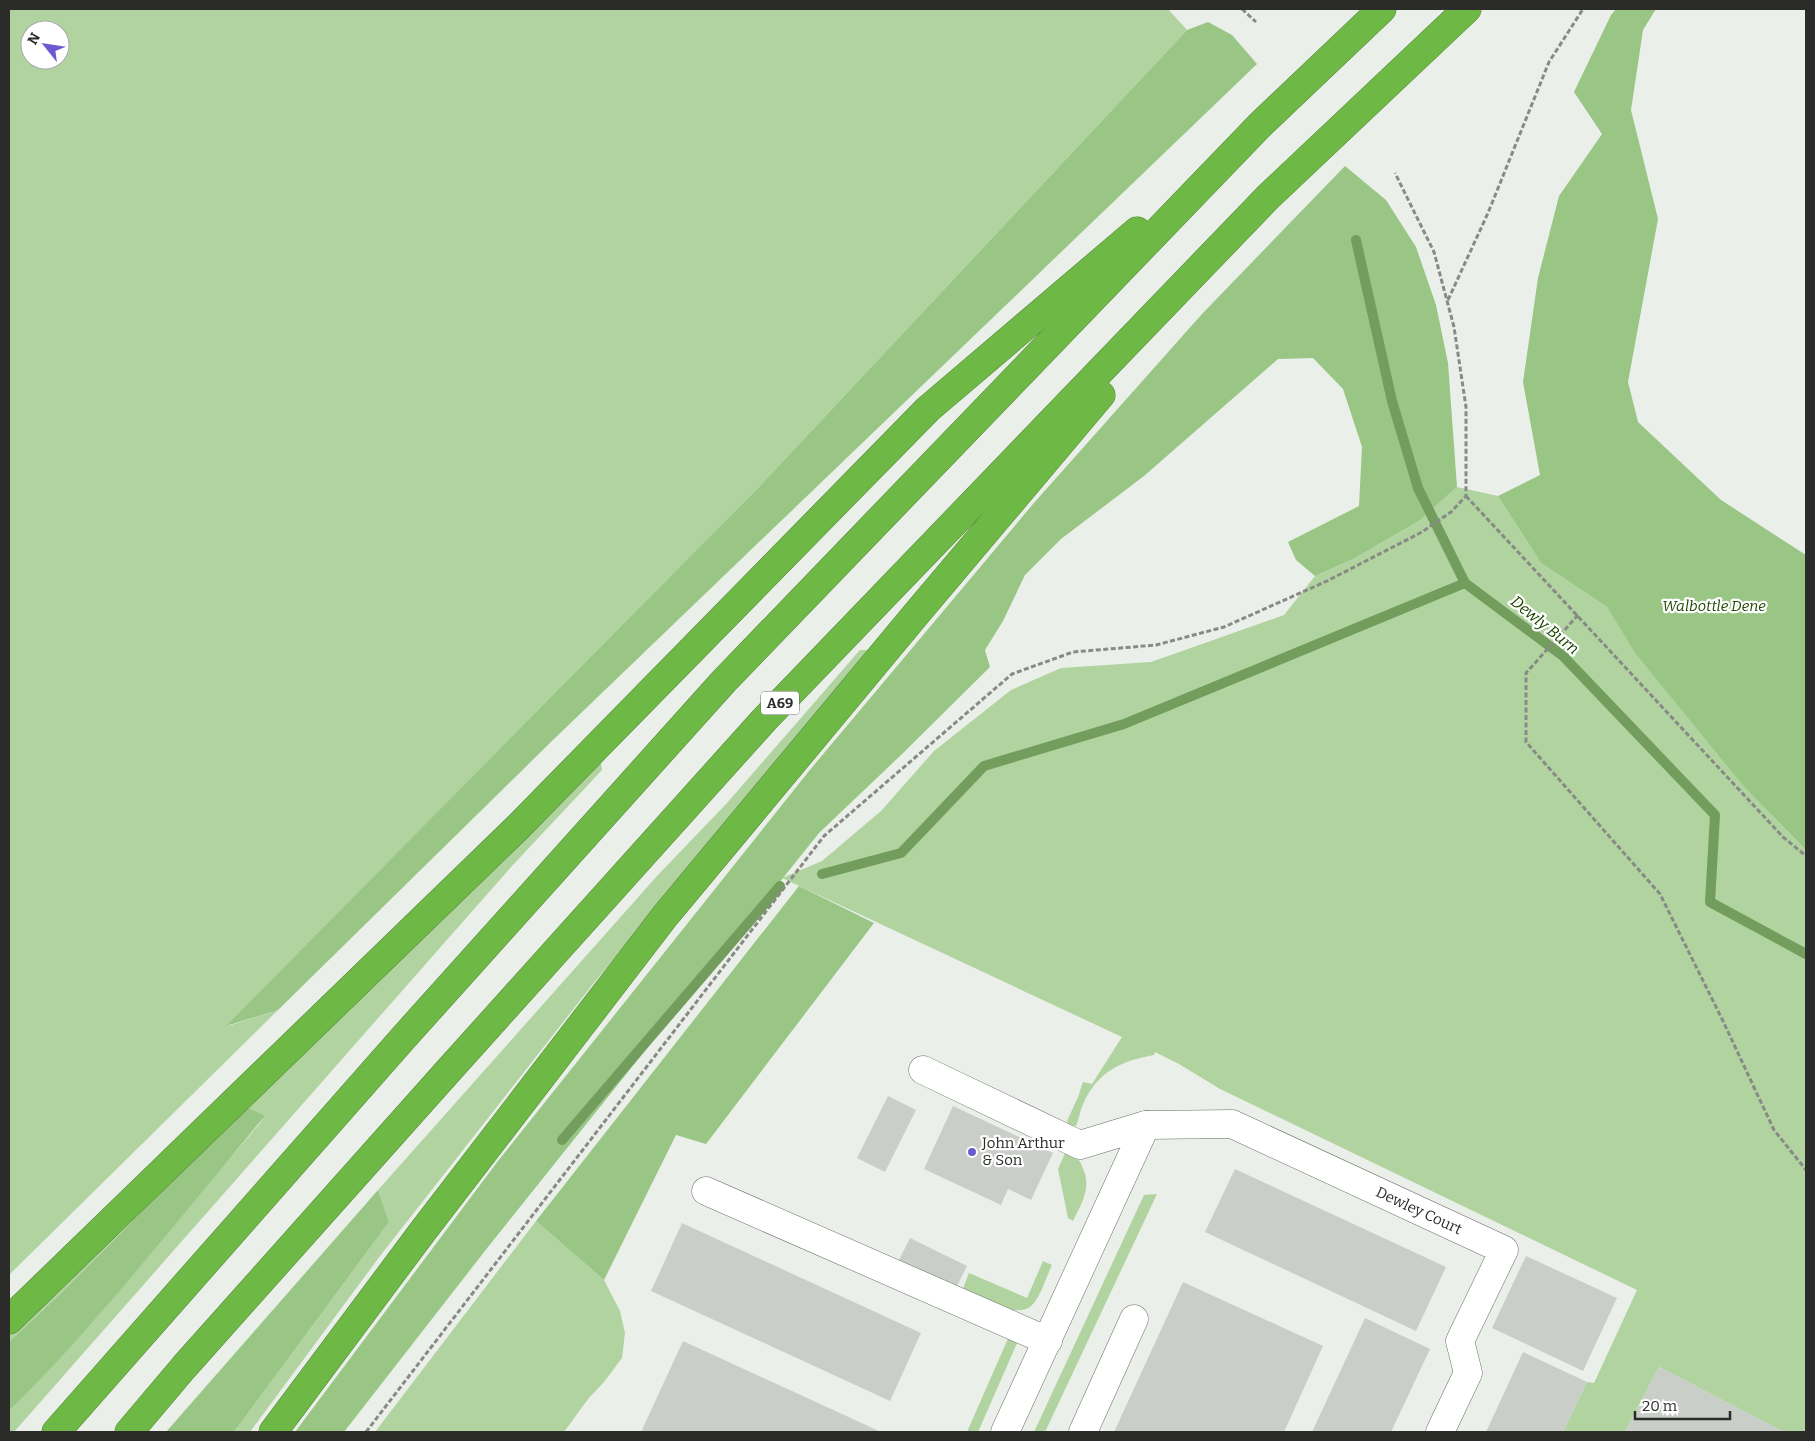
<svg xmlns="http://www.w3.org/2000/svg" width="1815" height="1441" font-family="Bitter,serif">
  <rect width="100%" height="100%" fill="#ebefe9"/>
  <path fill="#b0d3a0" fill-rule="evenodd" d="M9,9H1168L1187,30L759,487L228,1026L278,1010L9,1275ZM30,30H60V60H30Z
    M1457,487L1498,496L1541,563L1607,607L1746,789L1806,850V1432H1784L1659,1367L1625,1432H1563L1587,1382L1594,1383L1637,1290L1220,1089L1179,1064L1155,1052L1154,1055C1121,1061 1098,1071 1083,1104C1080,1111 1079,1119 1076,1126L1069,1125L1067,1121L1078,1097L1083,1082L1092,1084L1122,1037L782,878L822,861L881,811L934,751L1011,690L1061,668L1151,662L1284,615L1315,576L1353,559L1419,521Z
    M860,650H868L593,984L380,1256L250,1432H234L389,1222L378,1190L657,876L727,803Z
    M590,762L601,763L602,770L511,867L14,1432H9V1411C79,1342 142,1265 204,1188C223,1164 247,1141 265,1116L192,1160L58,1296L9,1342V1330Z
    M1066,1151C1077,1155 1080,1160 1084,1171C1091,1190 1081,1204 1073,1221L1068,1218L1058,1169Z
    M1157,1194L1045,1432H1034L1144,1195Z
    M536,1221L604,1280L620,1311L625,1333L622,1358L604,1382L588,1399L564,1432H375Z
    M1043,1261L1052,1265C1047,1275 1040,1299 1031,1306C1016,1319 978,1298 962,1291L969,1273L1027,1298Z
    M1010,1334L1018,1341L978,1432H967Z"/>
  <path fill="#99c684" d="M1616,9H1656L1643,30L1631,110L1658,219L1628,382L1638,422L1721,500L1806,555V850L1746,789L1636,654L1607,607L1541,563L1498,496L1540,475L1523,382L1538,278L1559,196L1602,134L1574,92L1611,15Z
    M1208,22L1232,35L1257,64L554,739L278,1010L226,1026L759,487L1187,30Z
    M1345,166L1386,200L1416,247L1436,305L1448,363L1457,487L1419,521L1353,559L1315,576L1296,560L1288,542L1359,506L1362,447L1343,389L1313,358L1278,359L1144,476L1061,539L1025,575L1003,621L985,650L990,667L900,756L819,833L488,1247L344,1432H295L498,1161L809,771L1033,504L1202,314Z
    M799,886L874,923L706,1144L676,1135L604,1280L536,1221Z
    M246,1107L265,1116C181,1215 102,1320 9,1411V1342L58,1296Z
    M378,1190L389,1222L234,1432H166Z"/>
  <g fill="none" stroke-linecap="round" stroke-linejoin="round">
    <path stroke="#729d5d" stroke-width="10" d="M1356,240L1392,401L1418,488L1465,583L1563,656L1715,815L1710,902L1806,954
      M822,874L901,853L984,766L1124,724L1465,583
      M562,1140L780,886"/>
  </g>
  <path fill="#cacec9" d="M888,1096L916,1110L885,1172L857,1158Z
    M953,1106L1053,1153L1031,1200L1008,1189L1001,1205L924,1169Z
    M1235,1169L1446,1267L1416,1331L1205,1232Z
    M682,1223L921,1333L890,1401L651,1291Z
    M910,1238L967,1266L956,1288L899,1260Z
    M1526,1256L1617,1298L1583,1371L1492,1328Z
    M1183,1282L1323,1346L1284,1432H1114Z
    M1365,1318L1430,1349L1408,1396L1391,1432H1312Z
    M683,1341L879,1431L878,1432H641Z
    M1523,1352L1587,1382L1563,1432H1486Z
    M1659,1367L1753,1416L1784,1432H1625Z"/>
  <g fill="none" stroke-linecap="round" stroke-linejoin="round">
    <defs>
      <g id="minor">
        <path id="s1" d="M923,1070L1080,1145L1146,1125L1232,1124L1504,1250L1460,1341L1468,1373L1440,1432"/>
        <path d="M706,1191L1048,1341"/>
        <path d="M1005,1432L1146,1125"/>
        <path d="M1083,1432L1134,1319"/>
      </g>
      <path id="highway" d="M9,1320L517,828L928,409L1137,231
        M56,1432L405,1036L724,681L1260,125L1382,9
        M129,1432L184,1367L449,1070L764,720L1268,197L1467,9
        M273,1432L423,1231L665,916L917,613L1101,395"/>
    </defs>
    <use href="#minor" stroke="#6b6e69" stroke-width="29"/>
    <use href="#highway" stroke="#57873c" stroke-width="29"/>
    <path stroke="#888a86" stroke-width="3" stroke-dasharray="5 2.5" stroke-linecap="butt" d="M1242,9L1256,22
      M1448,300L1488,213L1549,62L1583,9
      M1466,496L1783,837L1806,856
      M1578,615L1526,673V742L1660,894L1723,1021L1774,1130L1806,1170
      M366,1432L824,836L1012,674L1073,652L1156,645L1224,627L1327,581L1422,532L1451,512L1466,496V407L1454,327L1434,252L1395,173"/>
    <use href="#minor" stroke="#fff" stroke-width="28"/>
    <use href="#highway" stroke="#6eb845" stroke-width="28"/>
  </g>
  <circle fill="#6d5ad3" stroke="#fff" stroke-width="2" cx="972" cy="1152" r="5"/>
  <g text-anchor="middle" dominant-baseline="central" stroke-width="4.5" stroke-linejoin="round" paint-order="stroke">
    <rect fill="#fff" stroke="#6b6b6a" stroke-width="1" x="761" y="691.5" width="38" height="23" rx="4"/>
    <g font-size="14" font-weight="bold" fill="#2b2c2a">
      <text x="780" y="703">A69</text>
    </g>
    <g font-size="15" font-style="italic" fill="#1f4701" stroke="#fff">
      <text x="1714" y="606">Walbottle Dene</text>
    </g>
    <g font-size="15" fill="#2b2c2a" stroke="#fff" text-anchor="start">
      <text x="982" y="1143">John Arthur<tspan x="982" dy="17">&amp; Son</tspan></text>
    </g>
    <g font-size="15" fill="#2b2c2a" stroke="#fff">
      <text stroke="none"><textPath href="#s1" startOffset="535">Dewley Court</textPath></text>
    </g>
    <g font-size="16" font-style="italic" fill="#1c4500" stroke="#fff">
      <text transform="translate(1545 625) rotate(39)">Dewly Burn</text>
    </g>
  </g>
  <rect width="1815" height="1441" fill="none" stroke="#2b2c2a" stroke-width="20"/>
  <g transform="translate(45 45) rotate(300)"><circle r="24" fill="#ffffff" stroke="#aaabaa"/>
  <path d="M0-4L9 19L0 12L-9 19Z" fill="#6d5ad3"/>
  <text y="-8" font-size="14" font-weight="bold" text-anchor="middle" fill="#2b2c2a">N</text>
  </g>
  <path d="M1635 1411v8h95v-8" fill="none" stroke="#2b2c2a" stroke-width="2.5"/>
  <text x="1642" y="1411" font-size="15" fill="#2b2c2a" stroke="#ffffff" stroke-width="4" paint-order="stroke">20 m</text>
</svg>
